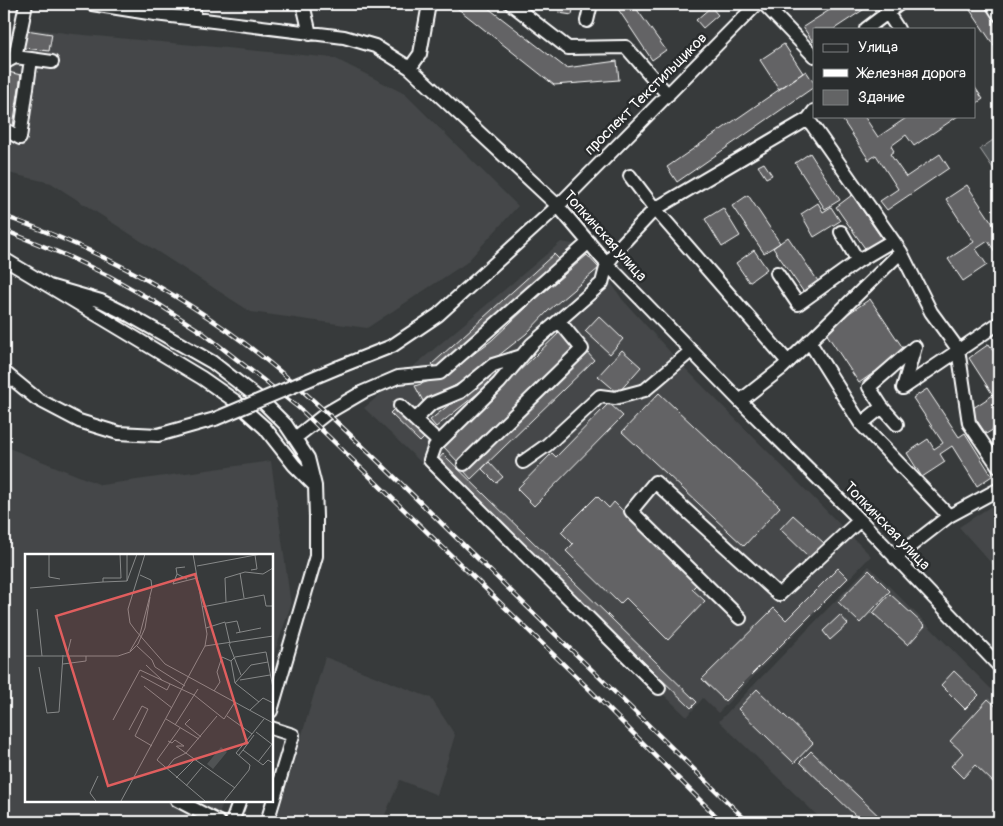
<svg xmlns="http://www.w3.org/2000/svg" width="1003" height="826" font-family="Pangolin,sans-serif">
  <rect width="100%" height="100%" fill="#373a3b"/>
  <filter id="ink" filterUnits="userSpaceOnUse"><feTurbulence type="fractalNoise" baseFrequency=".02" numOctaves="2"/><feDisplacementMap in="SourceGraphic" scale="10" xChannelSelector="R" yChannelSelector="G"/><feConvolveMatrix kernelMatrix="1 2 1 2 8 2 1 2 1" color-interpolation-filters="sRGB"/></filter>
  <g filter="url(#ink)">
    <path fill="#444748" d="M4,25L74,34L334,58L405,94L518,206L466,263L367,328L251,312L51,183L4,172Z
      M561,242L579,245L596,260L622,299L681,364L871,556L718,713L703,698L687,717L364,408Z
      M4,446L101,485L271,461L291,605L271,663V555H26V800H224L216,822H4Z
      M999,501V572L959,527Z
      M869,566L999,697V822H824L719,721Z
      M325,657L431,698L455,735L437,795L400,780L382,822H276Z"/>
    <path fill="#505354" stroke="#a8a9aa" d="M999,136V177L980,149Z"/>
    <path fill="#636465" stroke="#fff" d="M452,4H483L566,68L617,61L619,80L554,85Z
      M560,4H574L572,15L559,13Z
      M624,4H633L666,50L652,60L618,9Z
      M839,4H872L834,29H814V41L813,42L803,27Z
      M966,4H988L999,21V53Z
      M711,7L718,15L703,28L696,20Z
      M26,30L52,34L49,51L24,48Z
      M784,44L803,73L779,89L760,60Z
      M4,71L21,75L13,126L4,123Z
      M806,71L814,83V87L677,182L667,167Z
      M974,86L983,99L974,105Z
      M840,116H864L878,137L906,118L905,116H958L914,146L906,135L891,146L894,151L890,154L906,177L940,154L949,168L887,210L880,201L898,189L876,155L869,160Z
      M810,153L840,200L825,209L795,163Z
      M764,163L772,175L766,178L758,166Z
      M967,185L999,233V258L988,241L976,249L987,265L963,281L948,259L974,242L946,199Z
      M748,195L780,243L764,253L732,206Z
      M852,195L885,243L869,254L836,207Z
      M818,203L823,212L831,207L840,221L814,237L801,214Z
      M723,208L740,236L722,247L705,219Z
      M788,237L820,284L805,294L773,248Z
      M754,250L767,269L749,282L736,263Z
      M554,254L561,261L439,371L432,364Z
      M587,255L599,268L548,311L526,334L475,374L444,392L423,401L415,386L435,379L455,368L492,340L528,306Z
      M870,299L905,351L859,383L824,330Z
      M599,316L623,339L610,354L585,331Z
      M560,332L576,348L458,462L442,445Z
      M989,344L999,360V426L986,434L970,410L993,395L969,358Z
      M622,350L641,367L618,393L598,376Z
      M587,352L594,360L471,479L464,471Z
      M493,370L498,377L436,427L430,420Z
      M927,389L959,437L965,433L992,476L977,486L952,446L940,454L945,462L922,477L907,453L928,439L934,449L943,443L913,398Z
      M659,393L780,507L744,546L622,432Z
      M609,403L623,416L534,506L517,489L552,453L556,457Z
      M394,409L425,437L420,442L390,413Z
      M443,454L697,702L691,708L437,461Z
      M489,462L503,477L496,483L482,469Z
      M597,496L609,508L614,502L697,584L692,589L705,601L668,640L626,598L620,604L566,551L573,544L561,532Z
      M793,515L825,544L811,559L780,529Z
      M838,568L848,578L725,701L702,679L774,608L786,620Z
      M869,570L890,591L860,623L838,602Z
      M890,594L925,626L908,645L873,613Z
      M840,615L848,624L830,640L823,631Z
      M954,671L979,695L965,709L941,685Z
      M757,689L813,743L794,763L738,709Z
      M988,699L999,709V778L994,783L975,765L963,778L951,766L963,753L950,741Z
      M811,751L885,822H862L800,762Z"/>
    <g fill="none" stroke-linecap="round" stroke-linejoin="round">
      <defs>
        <path id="minor" d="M92,4L155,14L344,37L375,46L410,68L558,206L607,264L740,401L860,520L999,666
          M194,4V19
          M303,4L310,34
          M511,4L568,48L626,47L668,95
          M764,4L814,56
          M992,4L999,15
          M887,12L898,29
          M587,21L591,4
          M866,29L899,4
          M15,57L26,4
          M31,59L52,62
          M4,63L15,57L31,59L20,138L4,129
          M410,68L420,54L429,4
          M808,119L901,252L931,312L958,349L969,423L999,467
          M630,176L655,209L788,362
          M841,232L858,261
          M4,259L202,378L235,401L265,428L294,465L315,486
          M777,273L798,304L858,261L892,241
          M49,286L101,301L129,315L212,362L261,400L286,425L308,458L315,486L316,517V556L271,711
          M809,341L861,424L949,516L999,489
          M339,367L392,346L438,315L558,206L757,4
          M4,372L37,399L79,421L118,433L158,435L215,419
          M903,388L999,323
          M740,401L782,368L901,252
          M400,406L439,442
          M882,407L897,424
          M415,420L431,404L460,392L493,365L522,356
          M861,424L882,407L869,387L915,347L903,388
          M295,438L327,413L363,392L398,377L440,373L589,242
          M523,462L547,445L600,396L615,398L645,390L691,351
          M464,464L582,349L559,321
          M895,558L949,516
          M740,618L631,511L655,482L779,595L860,520
          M659,688L430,460L435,446L499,383L532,344L602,283L607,264L622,244L655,209L808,119L814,111
          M177,800L219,822
          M232,822L240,800
          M267,822L293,735L271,728"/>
      </defs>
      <use href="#minor" stroke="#fff" stroke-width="16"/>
      <use href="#minor" stroke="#2a2d2e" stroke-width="12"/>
      <defs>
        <path id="rail" d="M4,216C84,244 159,282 228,331C276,365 319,405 361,445C400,482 438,520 476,557C567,645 657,734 748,822
          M4,230L65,255L109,276L155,302L203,333L299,408L587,687L722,822"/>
      </defs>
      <use href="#rail" stroke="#fff" stroke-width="4.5"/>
      <use href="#rail" stroke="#2a2d2e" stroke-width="2.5" stroke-dasharray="8" stroke-linecap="butt"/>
      <defs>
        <path id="minor-bridge" d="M215,419L339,367"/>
      </defs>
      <use href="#minor-bridge" stroke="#fff" stroke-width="16" stroke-linecap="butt"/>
      <use href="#minor-bridge" stroke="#2a2d2e" stroke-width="12"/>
    </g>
  </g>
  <g text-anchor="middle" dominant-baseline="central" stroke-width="5" stroke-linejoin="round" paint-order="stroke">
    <g font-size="15" fill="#fff" stroke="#2a2d2e">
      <text transform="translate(646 94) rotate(-45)">проспект Текстильщиков</text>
      <text transform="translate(605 236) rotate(48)">Топкинская улица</text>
      <text transform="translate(887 526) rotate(46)">Топкинская улица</text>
    </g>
  </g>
  <g transform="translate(25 554)">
    <rect width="248" height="248" fill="#373a3b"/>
    <path d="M196,193L202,198L188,215L182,210Z" fill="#505354"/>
    <path fill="none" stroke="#878989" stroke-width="1" d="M24,0V23L35,25M95,0L96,24H78V28L102,27M102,0V27L112,0M120,0L103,55L105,69L111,77L140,110L248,169M172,12L236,0M226,16L232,15L230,1M215,19L219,44M152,20L151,14L160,13M162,25L152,20L148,30L172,24M5,34L78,28M201,48L200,24L220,18L238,20L248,14M177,53L239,41L241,52H248M12,55L17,102M201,69L212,67L215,78M181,74L200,68L205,90M211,79L236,74M204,90L216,121M112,92L127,106L130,113L160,132M180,92L248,82M105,97L115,80L127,34L126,26L115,21M42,101L46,85M0,102H93L105,98L113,90L120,74L125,43M206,107L210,129L234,148M38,110L61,107V102M121,111L137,126M14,113L22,159L34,158L38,101M116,122L142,136L145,130M215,126L245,121M210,129L226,111L243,108M119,132L147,154M189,137L195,128L192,118L197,103L206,107L210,103L241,98L248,134M225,156L238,144L248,149M202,162L227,180L239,165M141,165L174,185M165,165L160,170L176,183M88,166L115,116L169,141L199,165L210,148M150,171L173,135M155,174L132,206L180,247M104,176L117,152L123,155L110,182L127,192M231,178L248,191M143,187L147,189L150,186L159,192H152M151,192L210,234M218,196L229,181M214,201L218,196L238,211L243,206L248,209M233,208L247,190M141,215L149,205L161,199L192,162M151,224L169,206M161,232L177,213M71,247L65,239L73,222M96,247L180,92L182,80L168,0M199,247L224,216L225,211L211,199L227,180"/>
    <path fill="#e05e5e" fill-opacity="0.15" stroke="#e05e5e" stroke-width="2.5" d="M170,20L222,189L83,232L31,62Z"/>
    <rect width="248" height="248" fill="none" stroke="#fff" stroke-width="2.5"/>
  </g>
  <rect width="1003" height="826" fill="none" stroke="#2a2d2e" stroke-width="20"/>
  <rect x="10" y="10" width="983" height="806" fill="none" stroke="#fff" stroke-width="2" filter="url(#ink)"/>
  <rect x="813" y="28" width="162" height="90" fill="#2a2d2e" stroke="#7f8182"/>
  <rect x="823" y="44" width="25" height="8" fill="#2a2d2e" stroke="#7f8182"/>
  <text x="858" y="52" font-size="15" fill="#ffffff">Улица</text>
  <rect x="823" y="69" width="25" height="8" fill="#ffffff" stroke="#7f8182"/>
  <text x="858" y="78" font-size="15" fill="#ffffff">Железная дорога</text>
  <rect x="823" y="90" width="25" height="15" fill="#636465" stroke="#7f8182"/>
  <text x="858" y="102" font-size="15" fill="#ffffff">Здание</text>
</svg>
